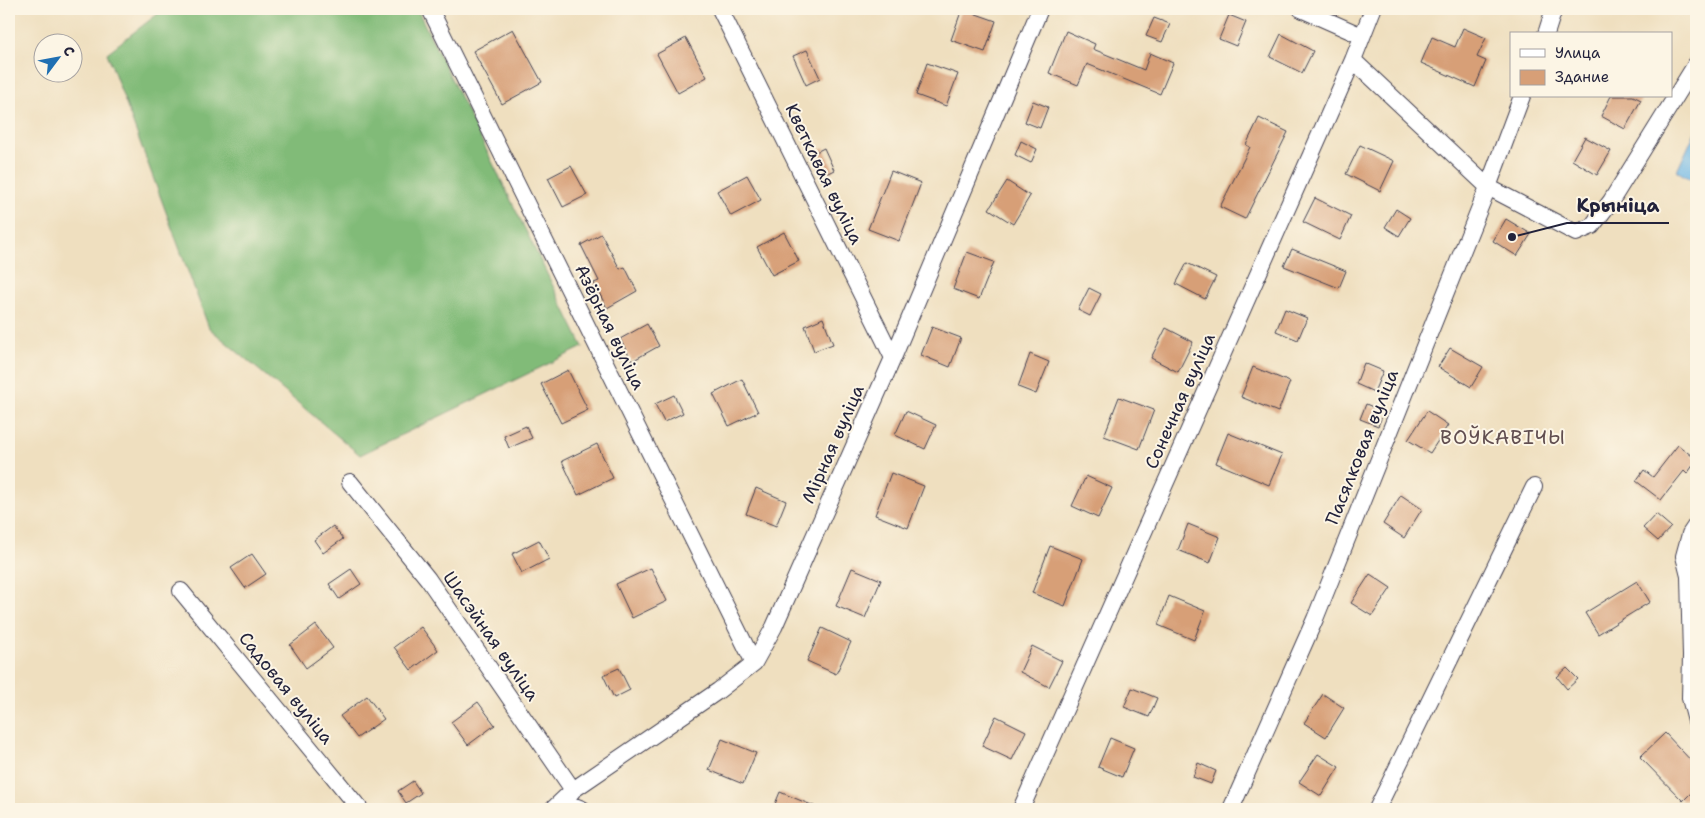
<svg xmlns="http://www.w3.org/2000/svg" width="1705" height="818" font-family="'Shantell Sans',sans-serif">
  <rect width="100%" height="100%" fill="#fcf5e5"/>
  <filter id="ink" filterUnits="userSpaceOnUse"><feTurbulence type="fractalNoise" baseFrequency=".02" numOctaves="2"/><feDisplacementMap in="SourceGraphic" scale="10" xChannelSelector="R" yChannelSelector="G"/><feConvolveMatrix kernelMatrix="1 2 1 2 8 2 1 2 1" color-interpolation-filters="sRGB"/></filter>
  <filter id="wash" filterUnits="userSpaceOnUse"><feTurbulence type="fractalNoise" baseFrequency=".0096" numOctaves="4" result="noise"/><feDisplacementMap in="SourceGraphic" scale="20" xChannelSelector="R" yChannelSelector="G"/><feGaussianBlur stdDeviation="1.12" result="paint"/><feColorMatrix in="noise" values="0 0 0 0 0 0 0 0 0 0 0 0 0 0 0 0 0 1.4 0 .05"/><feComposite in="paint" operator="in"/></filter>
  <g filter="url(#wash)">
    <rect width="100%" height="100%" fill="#efdfbf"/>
    <path fill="#81bb78" stroke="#526e5a" d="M164,9H417L583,347L360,455L209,328L107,53Z"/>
    <path fill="#6eb7e6" stroke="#486c90" d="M1696,130V183L1677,171Z"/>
    <g id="blocks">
      <path fill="#d79f77" d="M962,9L996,21L985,52L951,40Z
        M1229,15L1246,22L1236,46L1219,39Z
        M1154,18L1170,24L1162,42L1146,36Z
        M1463,28L1486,38L1477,57L1486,61L1475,87L1421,63L1432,37L1455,47Z
        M513,29L542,82L502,104L473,51Z
        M1066,31L1095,44L1093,49L1144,70L1150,53L1173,63L1160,94L1087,64L1078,85L1049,73Z
        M1281,34L1313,51L1302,73L1270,57Z
        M686,38L707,77L678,93L657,54Z
        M807,50L820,78L806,85L793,56Z
        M927,63L958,74L946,106L916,95Z
        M1611,96H1633L1641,100L1625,129L1601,116Z
        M1033,101L1048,107L1040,128L1025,122Z
        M1259,118L1288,132L1245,219L1220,207L1250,147L1246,145Z
        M1585,137L1611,151L1597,175L1572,160Z
        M1021,141L1037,149L1031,163L1015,155Z
        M1360,145L1394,161L1380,191L1346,174Z
        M824,148L834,170L822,176L812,154Z
        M571,166L587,195L563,207L548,178Z
        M891,171L921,183L899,241L868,229Z
        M747,175L761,200L731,216L717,191Z
        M1007,181L1030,196L1013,224L989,209Z
        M1315,198L1351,216L1340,240L1303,222Z
        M1396,209L1410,218L1399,236L1385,227Z
        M1506,219L1531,234L1517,256L1493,241Z
        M784,232L799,261L772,275L757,247Z
        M601,234L620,269L625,267L637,291L607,308L594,283L599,281L581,245Z
        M1292,249L1346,271L1339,288L1284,266Z
        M967,252L994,262L979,299L953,289Z
        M1187,263L1216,277L1205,299L1176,284Z
        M1089,288L1101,294L1090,316L1078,310Z
        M1285,309L1307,318L1298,340L1276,331Z
        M823,318L833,344L814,351L805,326Z
        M647,324L659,346L632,361L620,339Z
        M932,327L961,338L950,367L921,355Z
        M1166,328L1193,342L1178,372L1151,358Z
        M1450,348L1483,367L1471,387L1438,367Z
        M1030,354L1049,362L1036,394L1018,387Z
        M1364,363L1383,371L1374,392L1356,384Z
        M1253,367L1290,382L1278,412L1241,397Z
        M568,370L588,410L561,423L541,384Z
        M742,379L758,412L729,426L713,394Z
        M674,395L683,413L664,422L655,404Z
        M1119,397L1154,410L1139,449L1104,436Z
        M1366,404L1384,412L1378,426L1360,419Z
        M906,411L936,425L925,449L895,435Z
        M1427,411L1448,425L1430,453L1408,440Z
        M526,426L532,438L509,448L504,436Z
        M1228,433L1282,455L1269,485L1216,463Z
        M597,444L613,478L578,495L562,461Z
        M1678,445L1696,459V461L1687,474L1684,471L1661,500L1636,481L1644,470L1653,477Z
        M891,473L924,486L908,528L875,515Z
        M1086,476L1112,488L1098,518L1072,506Z
        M756,488L786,501L776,526L746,514Z
        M1401,495L1422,509L1404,538L1383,524Z
        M1656,514L1671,527L1658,541L1643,528Z
        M1188,524L1220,537L1210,563L1178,550Z
        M333,526L343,539L323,553L314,540Z
        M539,540L549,559L522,573L512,554Z
        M1050,546L1083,559L1065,606L1032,593Z
        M252,554L266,574L245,588L231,568Z
        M651,568L667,601L632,618L616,584Z
        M852,568L881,580L865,618L836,606Z
        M351,569L361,584L339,599L329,584Z
        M1370,574L1391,588L1372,616L1351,603Z
        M1637,581L1650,602L1598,634L1585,613Z
        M1169,596L1205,611L1194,640L1158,625Z
        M316,625L333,648L306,668L290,645Z
        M421,627L438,650L411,670L394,647Z
        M822,628L851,642L836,674L807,661Z
        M1032,646L1062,661L1049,687L1020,672Z
        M619,668L630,690L614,698L603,675Z
        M1567,668L1578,679L1567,689L1557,677Z
        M1132,688L1157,698L1149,717L1124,707Z
        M1323,694L1344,708L1326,737L1304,723Z
        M367,696L384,719L357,738L340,716Z
        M478,702L495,725L468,745L451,722Z
        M996,716L1026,731L1012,760L982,746Z
        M1665,733L1696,766V788L1683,801L1640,757Z
        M1110,738L1134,748L1122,777L1098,767Z
        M722,739L756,753L743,784L709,770Z
        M1318,754L1339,767L1321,796L1299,782Z
        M1198,763L1216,771L1211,784L1193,777Z
        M413,781L421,793L406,803L398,791Z
        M780,792L821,809H773Z"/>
    </g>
  </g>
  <g filter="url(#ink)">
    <use href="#blocks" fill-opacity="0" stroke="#413e4f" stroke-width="1"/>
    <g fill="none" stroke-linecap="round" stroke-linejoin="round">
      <defs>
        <path id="street" d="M430,9L754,663
          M720,9L893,358
          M1301,9L1362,36
          M1546,34L1554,9
          M1353,60L1488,187L1576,233L1592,226L1611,201L1696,64
          M350,482L428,579L573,790L564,802L582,809
          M1696,525L1690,534L1684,556L1689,576L1691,656L1690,698L1696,721
          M181,591L360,809
          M553,809L573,790L718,691L754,663L774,627L893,358L1040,9
          M1021,809L1353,60L1373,9
          M1231,809L1315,619L1488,187L1522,96
          M1377,809L1534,487"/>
      </defs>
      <use href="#street" stroke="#413e4f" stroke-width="18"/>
      <use href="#street" stroke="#fff" stroke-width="16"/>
    </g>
  </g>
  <g text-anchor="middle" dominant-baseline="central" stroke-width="4" stroke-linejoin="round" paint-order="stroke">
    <g font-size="18" fill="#22223b" stroke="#fcf5e5">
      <text transform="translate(824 174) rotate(64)">Кветкавая вуліца</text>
      <text transform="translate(610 327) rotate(64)">Азёрная вуліца</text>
      <text transform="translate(1180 401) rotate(-66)">Сонечная вуліца</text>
      <text transform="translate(833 444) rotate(-66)">Мірная вуліца</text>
      <text transform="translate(1362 447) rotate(-68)">Пасялковая вуліца</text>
      <text transform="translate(491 636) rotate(55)">Шасэйная вуліца</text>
      <text transform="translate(286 688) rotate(51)">Садовая вуліца</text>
    </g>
    <g font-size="20" letter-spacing="1" fill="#614e50" stroke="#fcf5e5">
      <text x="1503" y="437">ВОЎКАВІЧЫ</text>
    </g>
  </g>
  <path fill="none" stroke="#22223b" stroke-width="2" d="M1512 237L1567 223H1669"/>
  <circle fill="#22223b" stroke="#fcf5e5" stroke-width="2" cx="1512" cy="237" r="5"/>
  <g font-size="19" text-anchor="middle" font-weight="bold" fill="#22223b" stroke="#fcf5e5" stroke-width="4" stroke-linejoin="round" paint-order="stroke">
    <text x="1618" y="212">Крыніца</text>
  </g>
  <rect width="1705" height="818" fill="none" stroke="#fcf5e5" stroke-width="30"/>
  <rect x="1510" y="32" width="162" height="65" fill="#fcf5e5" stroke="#a5a1a1"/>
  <rect x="1520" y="49" width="25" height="8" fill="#ffffff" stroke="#a5a1a1"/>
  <text x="1555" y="58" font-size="15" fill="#22223b">Улица</text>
  <rect x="1520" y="70" width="25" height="15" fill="#d79f77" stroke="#a5a1a1"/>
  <text x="1555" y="82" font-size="15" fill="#22223b">Здание</text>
  <g transform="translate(58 58) rotate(58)"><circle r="24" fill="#fcf5e5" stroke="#a5a1a1"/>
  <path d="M0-4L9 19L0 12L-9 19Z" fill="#1f6fb2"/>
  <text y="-8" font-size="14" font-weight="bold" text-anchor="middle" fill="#22223b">С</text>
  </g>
</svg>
